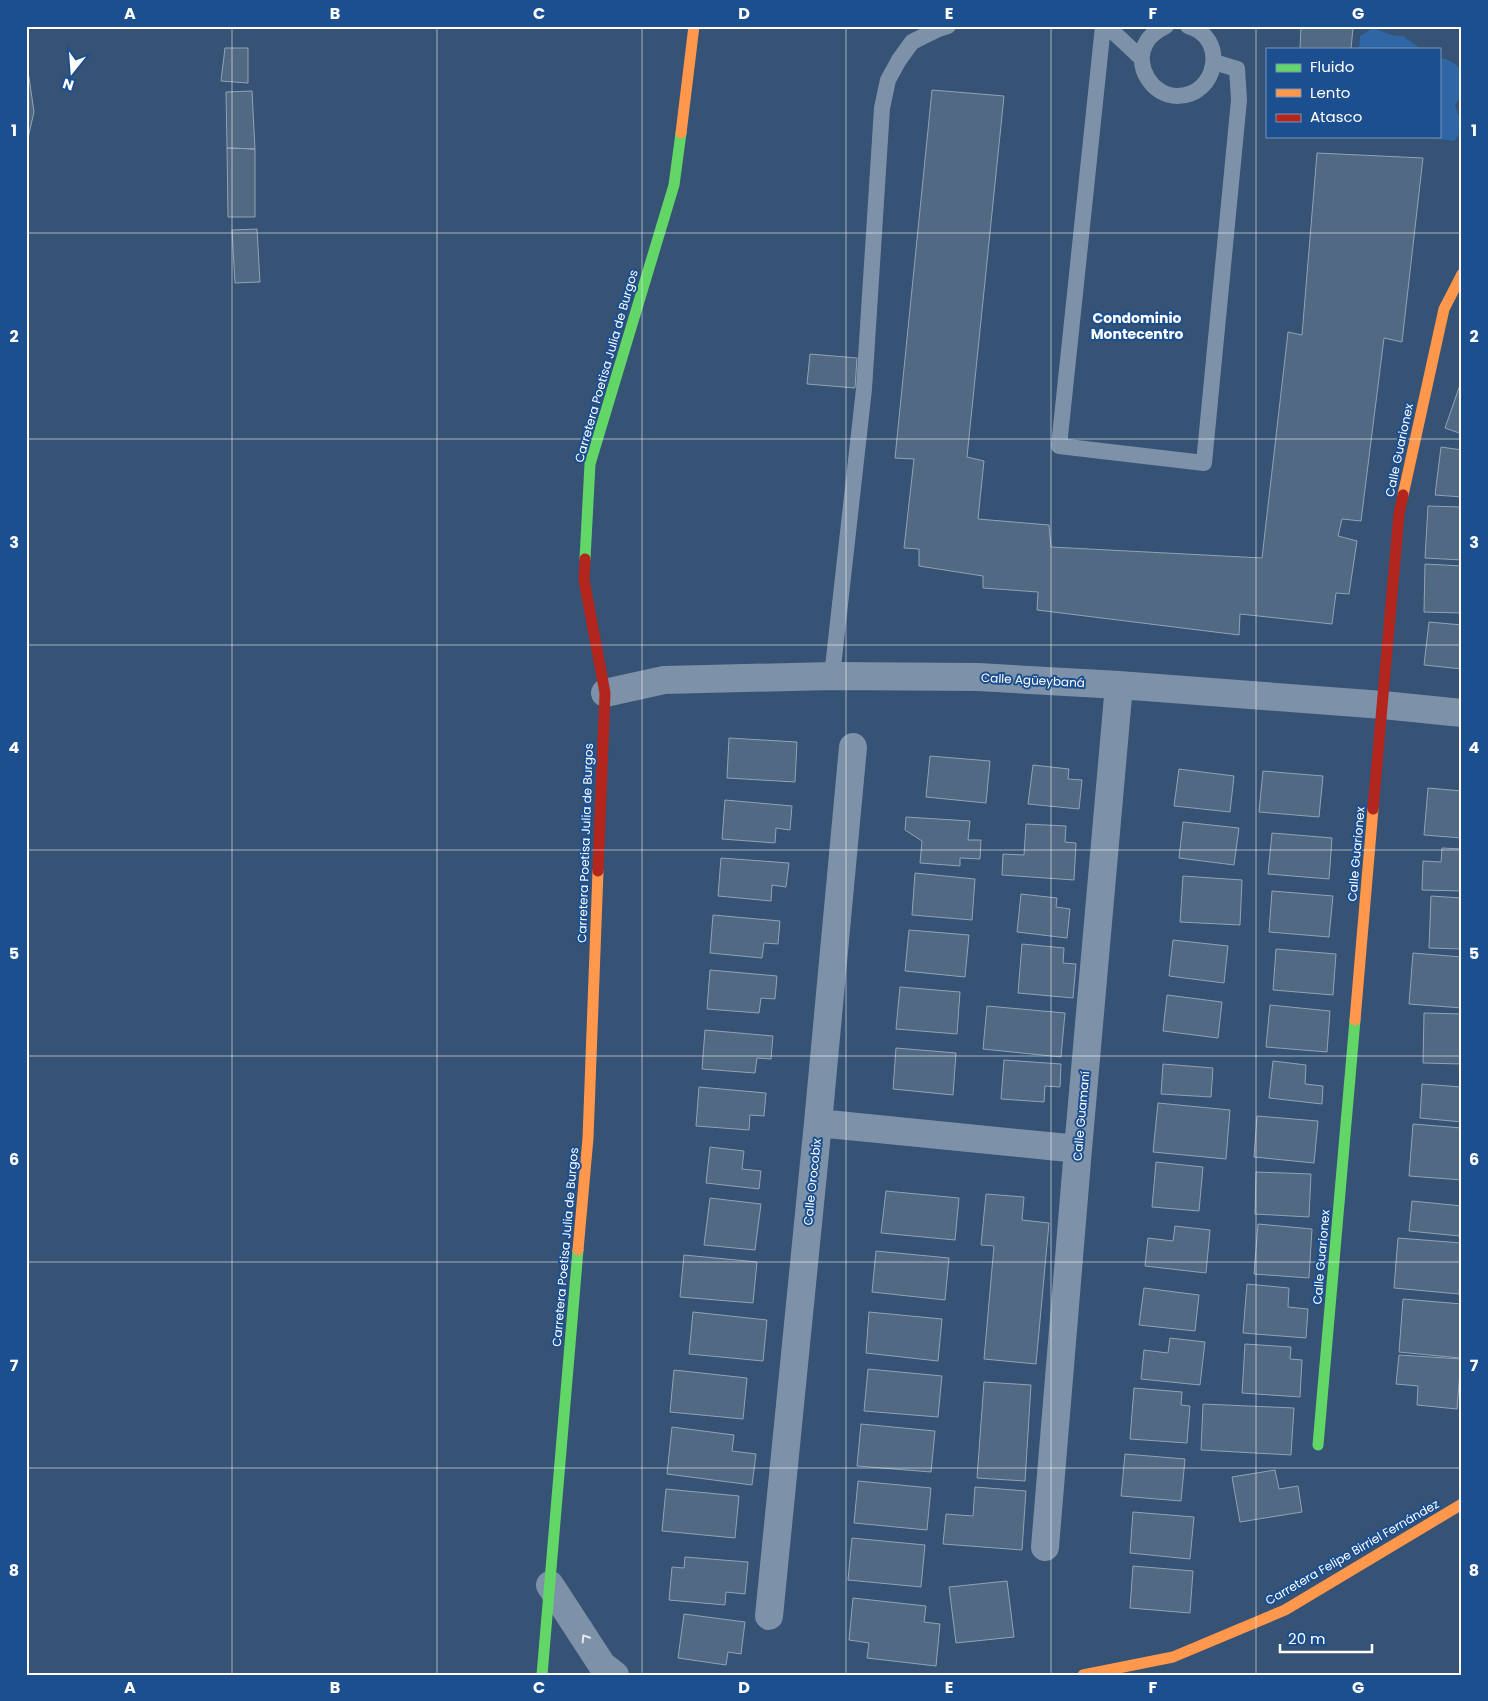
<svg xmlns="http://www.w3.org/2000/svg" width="1488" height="1701" font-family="Poppins,sans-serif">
  <rect width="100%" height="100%" fill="#365274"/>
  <path fill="#2f66a5" d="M1373,28L1392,35L1403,36L1421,49H1359L1360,36Z
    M1439,57C1454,62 1462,65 1462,82C1462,94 1461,96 1455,105L1458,114L1462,119V131L1454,141L1416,136H1439Z"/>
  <path fill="#526984" stroke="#92a2b6" d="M1301,26L1353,28L1351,49H1300Z
    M225,48H248V83L221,81Z
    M26,72L29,77L34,112L26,147Z
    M932,90L1004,96L967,457L984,461L978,519L1049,525L1051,547L1262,558L1288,332L1302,335L1317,153L1423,158L1402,342L1384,338L1361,521L1342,519L1338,536L1357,541L1349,594L1336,593L1332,624L1240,614L1239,635L1037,610L1038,592L983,588V576L919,566V549L904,548L914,459L895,458Z
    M252,91L255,149L227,148L226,92Z
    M227,148L255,149V217H228Z
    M257,229L260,282L235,283L232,230Z
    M810,354L857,358L855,388L807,384Z
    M1461,382L1462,383V434L1445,428Z
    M1441,447L1462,450V497L1435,495Z
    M1428,506L1462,507V560L1425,558Z
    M1425,564L1462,566V613L1424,612Z
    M1429,622L1462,625V669L1424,665Z
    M729,738L797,742L795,782L727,778Z
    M930,756L990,761L986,803L926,797Z
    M1033,765L1069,769L1068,779L1082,780L1079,809L1028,804Z
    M1179,769L1234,776L1230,812L1174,806Z
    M1263,771L1323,776L1319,817L1259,812Z
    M1428,788L1462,791V838L1424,835Z
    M725,800L792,806L790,830L776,828L775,843L722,839Z
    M906,817L970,821L968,840H981L980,859L960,858V866L920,863L922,841L905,830Z
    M1183,822L1239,828L1234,865L1179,858Z
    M1026,824L1066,826L1065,842L1076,843L1074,880L1002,875L1003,854L1024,855Z
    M1272,833L1332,838L1329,879L1268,874Z
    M1442,848L1462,849V891L1422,890L1423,861L1441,862Z
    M721,858L789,863L786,887L772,885L771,901L718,896Z
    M915,873L975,879L972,920L912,915Z
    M1183,876L1242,880L1240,925L1180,922Z
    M1272,891L1333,896L1329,937L1269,932Z
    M1021,894L1057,898L1056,907L1070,909L1067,938L1017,932Z
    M1431,896L1462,898V949L1429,948Z
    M713,915L780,921L778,944L764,943L762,958L710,953Z
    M909,930L969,935L965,977L905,971Z
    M1173,940L1228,946L1224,983L1169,976Z
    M1022,944L1064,948L1063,963L1076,964L1073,998L1018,993Z
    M1276,949L1336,954L1333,995L1273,990Z
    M1413,953L1462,957V1008L1409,1004Z
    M710,970L777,976L775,999L761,998L759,1013L707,1009Z
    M900,987L960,992L957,1034L896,1029Z
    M1167,995L1222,1002L1218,1038L1163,1031Z
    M1270,1005L1330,1011L1327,1052L1266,1047Z
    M987,1006L1065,1013L1061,1057L983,1049Z
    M1424,1013L1462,1014V1064L1423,1063Z
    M705,1030L773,1036L771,1059L757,1058L755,1073L702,1069Z
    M896,1048L956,1053L953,1095L893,1089Z
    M1004,1060L1061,1064L1060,1087L1045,1086L1044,1102L1001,1099Z
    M1273,1061L1306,1065L1305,1084L1323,1086L1322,1104L1269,1098Z
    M1163,1064L1213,1068L1211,1097L1161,1094Z
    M1422,1084L1462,1087V1122L1420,1118Z
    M699,1087L766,1093L764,1116L750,1115L749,1130L696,1126Z
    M1158,1103L1230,1110L1226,1159L1153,1152Z
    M1257,1116L1318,1121L1314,1163L1254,1157Z
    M1413,1124L1462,1128V1180L1409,1176Z
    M710,1147L744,1151L742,1169L761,1171L759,1189L706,1183Z
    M1156,1162L1203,1167L1199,1211L1152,1207Z
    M1256,1172L1311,1174L1309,1217L1255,1214Z
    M886,1191L959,1198L955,1240L881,1233Z
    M986,1194L1024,1197L1022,1220L1049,1223L1036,1364L984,1359L994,1246L981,1245Z
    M710,1198L761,1204L755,1250L704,1245Z
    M1412,1201L1462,1206L1459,1236L1409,1231Z
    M1258,1224L1312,1229L1309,1278L1254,1274Z
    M1175,1226L1210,1230L1206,1273L1145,1266L1148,1238L1173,1241Z
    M1398,1238L1462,1243L1459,1294L1394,1288Z
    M876,1251L949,1258L945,1300L872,1292Z
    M684,1255L757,1262L753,1303L680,1297Z
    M1247,1284L1289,1288L1288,1307L1308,1309L1306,1338L1243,1333Z
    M1144,1288L1199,1295L1195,1331L1139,1325Z
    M1403,1299L1462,1304L1460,1358L1399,1352Z
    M693,1312L767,1320L763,1361L689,1354Z
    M869,1312L942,1319L938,1361L866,1353Z
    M1170,1338L1205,1342L1200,1385L1141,1379L1144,1350L1168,1353Z
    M1245,1344L1291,1347L1290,1359L1302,1360L1300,1397L1242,1393Z
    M1399,1355L1461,1359L1457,1409L1417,1405L1418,1386L1396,1384Z
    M868,1369L942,1376L938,1417L864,1411Z
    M674,1370L747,1378L743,1419L670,1412Z
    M984,1382L1031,1385L1025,1481L977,1478Z
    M1134,1388L1182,1392L1181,1405L1190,1406L1187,1443L1130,1439Z
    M1203,1404L1294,1408L1291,1455L1201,1450Z
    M861,1424L935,1431L931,1472L857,1466Z
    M672,1427L734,1435L732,1451L756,1454L752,1485L667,1474Z
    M1125,1454L1185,1459L1181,1501L1121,1496Z
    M1275,1470L1279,1489L1298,1486L1302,1512L1240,1522L1232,1477Z
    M858,1481L931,1488L927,1530L854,1523Z
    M975,1487L1026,1491L1022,1550L943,1544L946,1514L973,1516Z
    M666,1489L739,1496L735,1538L662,1531Z
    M1133,1512L1194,1517L1190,1559L1130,1553Z
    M852,1538L925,1545L921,1587L848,1580Z
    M685,1557L748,1562L745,1594L726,1592L725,1605L669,1600L672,1567L684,1568Z
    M1133,1566L1193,1571L1190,1613L1130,1608Z
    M1007,1581L1014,1637L956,1643L949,1587Z
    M853,1598L926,1606L924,1622L940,1624L936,1666L867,1658L869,1643L849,1640Z
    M684,1614L745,1622L741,1654L728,1652L726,1665L678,1658Z"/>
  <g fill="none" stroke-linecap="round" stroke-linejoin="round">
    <path stroke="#7d92a8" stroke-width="16" d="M1103,26L1059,446L1204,463L1239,100L1237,69L1214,62
      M1107,26L1141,58
      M1166,26C1157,31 1150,35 1146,43C1133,65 1152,96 1177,96C1218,96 1228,37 1188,26
      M832,676L864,389L882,108L888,80L899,60L912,42L938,29L948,26"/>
    <path stroke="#7d92a8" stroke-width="28" d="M605,693L664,680L832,676L978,677L1119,685L1383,705L1462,713
      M818,1123L1078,1149
      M1045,1547L1078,1149L1119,685
      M550,1585L602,1665L615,1675
      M769,1616L818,1123L853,747"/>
    <path stroke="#63d668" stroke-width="11" d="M585,559L590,464L674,185L681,133
      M1318,1445L1355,1020
      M542,1675L578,1250"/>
    <path stroke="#ff974d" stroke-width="11" d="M681,133L694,26
      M1403,495L1444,309L1462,274
      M1355,1020L1373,809
      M578,1250L588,1138L598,871
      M1083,1675L1173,1657L1285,1610L1462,1504"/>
    <path stroke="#b3261e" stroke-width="11" d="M585,559L584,580L605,693L598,871
      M1373,809L1399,514L1403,495"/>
  </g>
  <defs><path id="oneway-chevron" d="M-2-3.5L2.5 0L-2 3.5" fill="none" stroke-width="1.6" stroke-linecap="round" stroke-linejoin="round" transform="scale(1.25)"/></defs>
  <use stroke="#e5e9ee" href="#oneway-chevron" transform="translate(585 1638) rotate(-123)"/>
  <path fill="none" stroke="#fff" stroke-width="1" stroke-opacity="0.55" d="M232,26V1675M437,26V1675M642,26V1675M846,26V1675M1051,26V1675M1256,26V1675M26,233H1462M26,439H1462M26,645H1462M26,850H1462M26,1056H1462M26,1262H1462M26,1468H1462"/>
  <g text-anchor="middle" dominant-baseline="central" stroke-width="4" stroke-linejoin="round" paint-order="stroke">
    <g font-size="12" fill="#fff" stroke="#1b4f8f">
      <text transform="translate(606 366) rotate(-74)">Carretera Poetisa Julia de Burgos</text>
      <text transform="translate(1399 450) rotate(-78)">Calle Guarionex</text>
      <text transform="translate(1033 680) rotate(3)">Calle Agüeybaná</text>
      <text transform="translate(585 843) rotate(-88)">Carretera Poetisa Julia de Burgos</text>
      <text transform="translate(1356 854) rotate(-85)">Calle Guarionex</text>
      <text transform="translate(1081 1116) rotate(-85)">Calle Guamaní</text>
      <text transform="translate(812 1182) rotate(-84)">Calle Orocobix</text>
      <text transform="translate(565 1247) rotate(-85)">Carretera Poetisa Julia de Burgos</text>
      <text transform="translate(1321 1257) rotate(-85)">Calle Guarionex</text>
      <text transform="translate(1352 1552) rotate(-30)">Carretera Felipe Birriel Fernández</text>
    </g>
    <g font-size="14" font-weight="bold" fill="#fff" stroke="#1b4f8f">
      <text x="1137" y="318">Condominio<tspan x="1137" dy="16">Montecentro</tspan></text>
    </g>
  </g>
  <rect width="1488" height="1701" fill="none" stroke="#1b4f8f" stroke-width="55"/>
  <rect x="1266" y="48" width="175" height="90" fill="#1b4f8f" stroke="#7695bc"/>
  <rect x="1276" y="64" width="25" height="8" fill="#63d668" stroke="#7695bc"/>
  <text x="1310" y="72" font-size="15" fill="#ffffff">Fluido</text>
  <rect x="1276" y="89" width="25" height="8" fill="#ff974d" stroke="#7695bc"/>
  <text x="1310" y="98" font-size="15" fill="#ffffff">Lento</text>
  <rect x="1276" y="114" width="25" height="8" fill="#b3261e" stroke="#7695bc"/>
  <text x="1310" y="122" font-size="15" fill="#ffffff">Atasco</text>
  <g transform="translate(72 72) rotate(197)" stroke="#1b4f8f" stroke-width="4" paint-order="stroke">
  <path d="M0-4L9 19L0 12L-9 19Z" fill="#ffffff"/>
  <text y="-8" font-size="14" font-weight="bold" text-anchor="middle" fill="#ffffff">N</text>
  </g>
  <path d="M1280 1644v8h92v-8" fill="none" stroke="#ffffff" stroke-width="2.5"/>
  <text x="1288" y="1644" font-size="15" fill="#ffffff" stroke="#1b4f8f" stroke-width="4" paint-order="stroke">20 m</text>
  <rect x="28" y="28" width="1432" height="1646" fill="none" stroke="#fff" stroke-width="2"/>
  <g font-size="16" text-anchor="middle" font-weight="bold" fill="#fff">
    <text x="130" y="19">A</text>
    <text x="335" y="19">B</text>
    <text x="539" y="19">C</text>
    <text x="744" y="19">D</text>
    <text x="949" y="19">E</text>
    <text x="1153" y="19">F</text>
    <text x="1358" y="19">G</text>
    <text x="14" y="136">1</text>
    <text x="1474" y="136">1</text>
    <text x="14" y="342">2</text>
    <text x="1474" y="342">2</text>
    <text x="14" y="548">3</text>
    <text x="1474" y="548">3</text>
    <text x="14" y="753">4</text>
    <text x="1474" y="753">4</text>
    <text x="14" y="959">5</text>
    <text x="1474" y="959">5</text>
    <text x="14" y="1165">6</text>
    <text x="1474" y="1165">6</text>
    <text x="14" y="1371">7</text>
    <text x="1474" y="1371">7</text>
    <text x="14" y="1576">8</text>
    <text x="1474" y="1576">8</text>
    <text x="130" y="1693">A</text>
    <text x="335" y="1693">B</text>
    <text x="539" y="1693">C</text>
    <text x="744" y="1693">D</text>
    <text x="949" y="1693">E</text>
    <text x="1153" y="1693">F</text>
    <text x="1358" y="1693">G</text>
  </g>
</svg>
